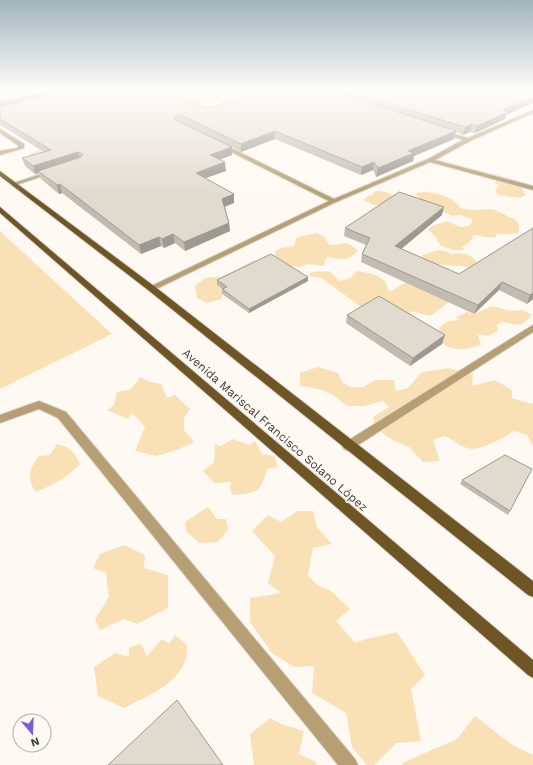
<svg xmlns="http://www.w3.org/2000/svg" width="533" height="765" font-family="'Work Sans',sans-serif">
  <rect width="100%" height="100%" fill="#fefaf3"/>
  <path fill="#fae1b5" d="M216,90H254L246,92L250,94L234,100L213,101L202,104V107L29,159V154L172,97L194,93L204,96L217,92Z
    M497,181C507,182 522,182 525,195L520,198L499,195L495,191L499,185L494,183Z
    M376,191C384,191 391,192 396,200C383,205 376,208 364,200L368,196L373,195V193Z
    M426,192C439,194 453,196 460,208L471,210L493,209L516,220L519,225V233L512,234H497L495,238L474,235L469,243L462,247L464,250H454L441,246L434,235L428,230L432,226L447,221L460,227L469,226L472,222V219L460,215L452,216L435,208V204L423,202L415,193Z
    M0,231L112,334L0,389Z
    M317,233L325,237L329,245L347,243L358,250C351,261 341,260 329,257L325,259L324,266L308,264L300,267L285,266L274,260L275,251L281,248L294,246L297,237Z
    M438,250L445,251L451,254C462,252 469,253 477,262L475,268C456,265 438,266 420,261L422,255Z
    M254,260L261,263L218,284L227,291L222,294V299L207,303L197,298L195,285L206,278L224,276Z
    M329,271L340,281L350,278L357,271L374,274L385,281L389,291H392L404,283L427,275L449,302L430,316L412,311L409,318L360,306L321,278L309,276L311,272Z
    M492,306L510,311L523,310L532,315C521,328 518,325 503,322L497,325L498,331L488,336L478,335L481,345C463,351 451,352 437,339C439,324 444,321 459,320L456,317L466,312L474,314Z
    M318,367L338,373L342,382L350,387H363L375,380H394L396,391L408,388L422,372L449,368L473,374L472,386L495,380L512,390V398L532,404L533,403V446L527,435L514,431C503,438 480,452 467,448C459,446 452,439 445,436L433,440L440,461L423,462L409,447L394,441L375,428L373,417L389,407L383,401L364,406H347C331,392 321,388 300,386V373Z
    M140,377L151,382L161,384L167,398L175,395L190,409L184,418V430L194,442L177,450L156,456L135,451L145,427L132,413L128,419L107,410L114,405L117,392L131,389Z
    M233,439L249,445L255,441L262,454L274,456L278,467L267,469C261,494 255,493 232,495L230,487L231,482L214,483L203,471L214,462L215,444L220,446Z
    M57,444C70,447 75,452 80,464C67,478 53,485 36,492C25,477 30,469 39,456L50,455Z
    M208,507L217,519H226L228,530L218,542L199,543L186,531L185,522Z
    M297,511H313L317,527L332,544L313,548L308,575L316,584L331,591L350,609L336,621L355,643L366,639L397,632L425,675L411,689L421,741L397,743L374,765H367L352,747L346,713L312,693L314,666L294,667L272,653L250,622V598L281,593L268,583L275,556L252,531L268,515L281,522Z
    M125,545L145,555L144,568L168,575V608L137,624L124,619L100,630L95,619L109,597L106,573L93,568L100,554Z
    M175,635L187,645C187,651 187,659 184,664C173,687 145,697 124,708L98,696L94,667L115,653L129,657V647L141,644L147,656L162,639L169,644Z
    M475,716L511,744L533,755V765H403L402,763L457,739Z
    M270,718L281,724L304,731L299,754L316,762L317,765H254L250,734Z"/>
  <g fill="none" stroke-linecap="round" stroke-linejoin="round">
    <defs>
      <path id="minor" d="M533,110V113L470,141L435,160L533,186V190L430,162L336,202L154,290H148L147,288L329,201L217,145V143H221L334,199L428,159L463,140L440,132V130L468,138Z
        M0,129L24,144V148L0,155V151L17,148L19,146L0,133Z
        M50,171L55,172L16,185L11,184Z
        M533,325V332L352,449L348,451L344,449L342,446L344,443Z
        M39,401L66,412L355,759L358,765H338L58,418L39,409L0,423V415Z"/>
      <path id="major" d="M0,171L154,286L533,581V597L528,595L148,290L0,176Z
        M0,207L533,660V678L528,675L0,213Z"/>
    </defs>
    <use href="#minor" stroke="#dbd8d1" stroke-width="2"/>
    <use href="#major" stroke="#dbd8d1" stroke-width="2"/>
    <use href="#minor" fill="#b79e73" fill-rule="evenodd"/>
    <use href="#major" fill="#6f5524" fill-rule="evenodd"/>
  </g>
  <path fill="#c2bbb2" d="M0,90L206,108L271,90H533V103L506,115L505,119L475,133L470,132L463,135L456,132L454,139L414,156L413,161L376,177L373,170L361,175L275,139L241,152L232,147V155L220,159L226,171L205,178L234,194V203L225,207L229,223L230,231L185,251L175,243L164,248L161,246L141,254L62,193L59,194L41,179L39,173L35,174L25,166L22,158L44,152L0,125Z
    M442,215L401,249L459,274L533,228V299L527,304L499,290L474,314L361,262L362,254L366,245L344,236L345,228Z
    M217,280L308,281L249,313L222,294V289H223L217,285Z
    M347,315L442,344L410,366L346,323Z
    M462,480L510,511L508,515L460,484Z"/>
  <path fill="#9e9991" d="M52,90H81L0,110V102Z
    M533,97V103L506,115L505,119L475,133L477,126L503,110Z
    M472,124L470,132L463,135L465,127Z
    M275,131V139L241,152V144Z
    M456,131L454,139L414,156L413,161L376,177L378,168L408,151Z
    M232,147V155L211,163L210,155Z
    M78,152L81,160L38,171L39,173L35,174L33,166Z
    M225,162L226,171L197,181L196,173Z
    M374,162L373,170L361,175L362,167Z
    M60,184L62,193L59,194L57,185Z
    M234,194V203L223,207L222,199Z
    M444,207L442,215L394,255L395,246Z
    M229,223L230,231L185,251L184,242Z
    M173,234L175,243L164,248L162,239Z
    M159,237L161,246L141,254L139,245Z
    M308,277V281L249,313V309Z
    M502,282L499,290L474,314L478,305Z
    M533,293V299L527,304L530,295Z
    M445,335L442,344L410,366L413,358Z"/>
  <path fill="#e1dacf" stroke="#9e9991" d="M0,90H52L0,102Z
    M69,90H160L206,108L271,90H329L456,131L408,151L414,153L378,168L374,162L362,167L275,131L241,144L181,115H176L175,117V120L232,147L210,155L225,162L196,173L234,194L222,199L229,223L184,242L173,234L162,239L159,237L139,245L60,184L57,185L38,171L81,157L83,154L78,152L33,166L22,158L51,150L0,119V107Z
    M344,90H533V97L503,110L508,112L477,126L472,124L465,127Z
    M399,192L444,207L395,246L459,274L533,228V293L530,295L502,282L478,305L362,254L370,238L345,228Z
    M271,254L308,277L249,309L222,289L227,287L217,280Z
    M379,296L445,335L413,358L347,315Z
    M505,455L532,469L510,511L462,480Z
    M177,700L223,765H108Z"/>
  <linearGradient id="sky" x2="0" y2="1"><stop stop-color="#a1b4bc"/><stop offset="0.46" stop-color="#fffdfa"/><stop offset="1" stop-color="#fffdfa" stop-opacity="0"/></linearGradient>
  <rect width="533" height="197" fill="url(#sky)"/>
  <g text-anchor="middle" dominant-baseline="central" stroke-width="3" stroke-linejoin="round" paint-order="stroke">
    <g font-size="12" fill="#3e3c37" stroke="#fefaf3">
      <text transform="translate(275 430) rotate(41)">Avenida Mariscal Francisco Solano López</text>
    </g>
  </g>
  <g transform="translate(32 733) rotate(161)"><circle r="19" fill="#fefaf3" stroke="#b1aea8"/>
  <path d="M0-3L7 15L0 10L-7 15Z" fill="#7c5dd8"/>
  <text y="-6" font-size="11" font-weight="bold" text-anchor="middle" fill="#3e3c37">N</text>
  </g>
</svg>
